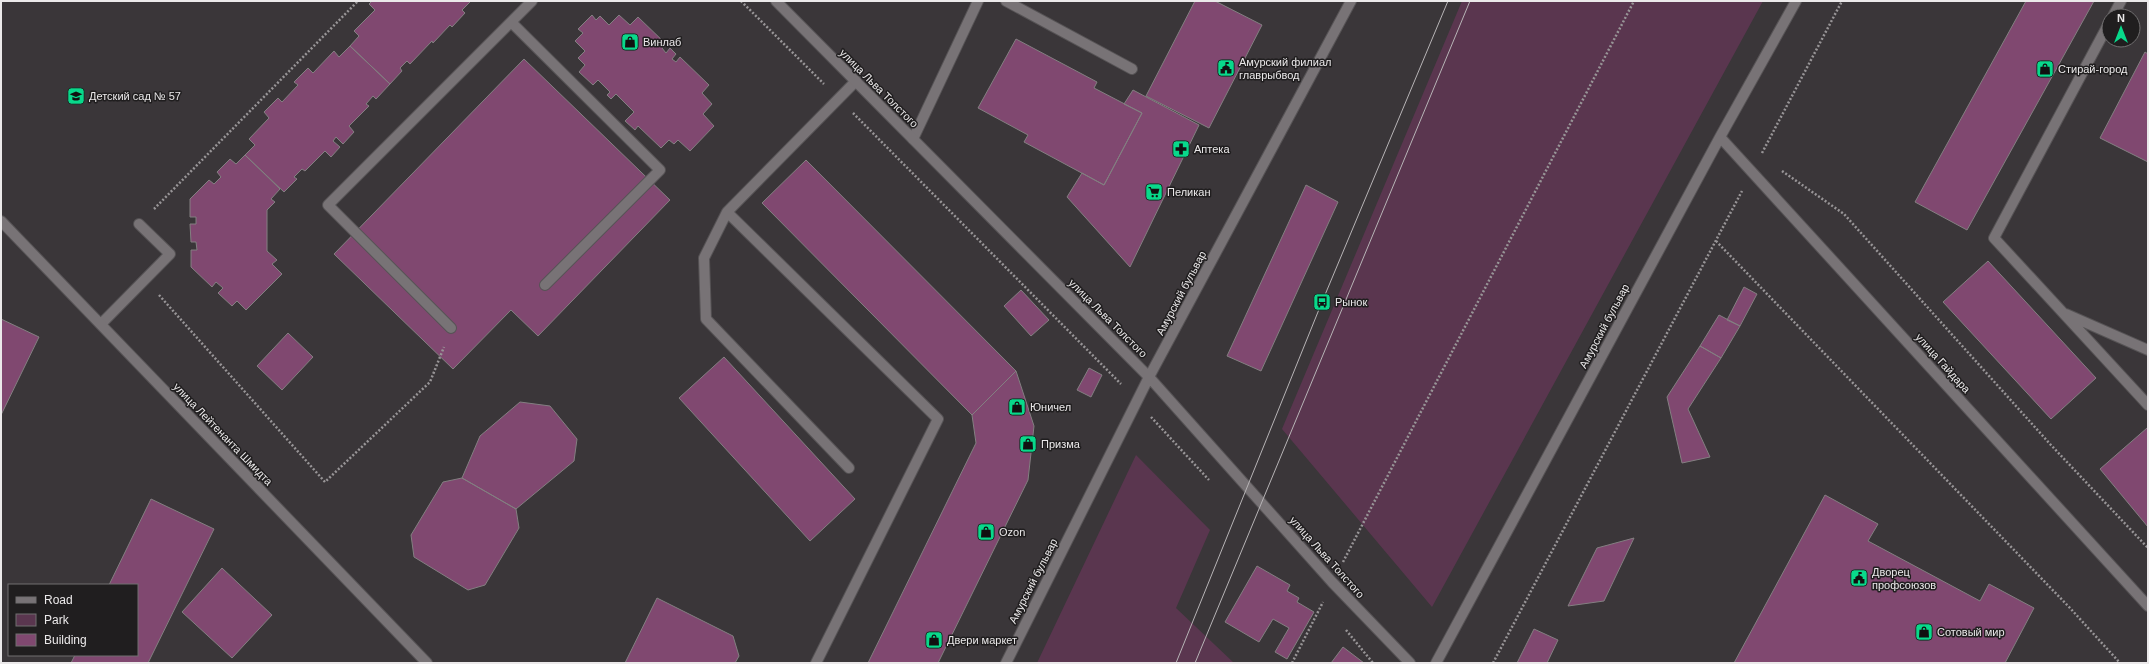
<svg xmlns="http://www.w3.org/2000/svg" width="2149" height="664" font-family="Arial,sans-serif">
  <rect width="100%" height="100%" fill="#3a3639"/>
  <path fill="#5a364f" d="M1462,1H1763L1432,607L1282,429Z
    M1136,455L1210,530L1176,608L1234,663H1037Z"/>
  <path fill="#804870" stroke="#837f81" d="M372,1H471L462,10L465,13L452,27L450,25L433,43L432,41L410,64L407,61L400,68L402,71L390,84L350,46L359,36L354,31L375,10L369,4Z
    M1195,1H1215L1262,25L1209,128L1146,96Z
    M2026,1H2094L1967,230L1915,202Z
    M592,15L596,20L600,16L609,25L619,15L630,25L638,17L666,44L662,48L666,53L670,48L676,54L672,59L676,62L680,57L709,85L702,93L712,104L703,114L714,126L690,151L678,140L674,144L669,140L661,148L638,126L635,130L625,121L634,112L616,94L611,99L607,95L610,92L598,80L593,85L579,72L585,65L578,58L585,51L575,41L583,33L578,29Z
    M1016,39L1097,82L1094,88L1142,113L1104,185L1024,142L1028,135L978,108Z
    M350,46L390,84L376,99L373,96L366,104L369,106L349,126L354,132L343,144L336,137L333,141L340,147L331,157L325,151L305,171L302,169L294,177L297,179L284,192L245,155L255,145L249,139L269,118L264,112L278,98L282,102L298,85L294,82L308,68L313,73L334,51L339,57Z
    M2145,52L2148,54V162L2100,138Z
    M524,59L670,200L538,336L511,310L453,369L334,254Z
    M1133,90L1199,125L1130,267L1067,197L1082,173L1104,185L1142,113L1124,104Z
    M245,155L280,189L271,199L275,202L267,210V251L277,260L272,264L282,274L246,310L237,301L232,306L218,293L223,288L216,282L212,287L191,267V250H197L196,242H191L190,224H196V217H190V199L209,180L214,184L221,177L217,172L230,159L236,164Z
    M806,160L1016,371L972,415L762,203Z
    M1306,185L1338,202L1261,371L1227,356Z
    M1988,261L2096,378L2051,419L1943,302Z
    M1744,287L1757,294L1740,326L1727,320Z
    M1021,290L1049,320L1031,336L1004,306Z
    M1719,315L1740,326L1721,358L1700,346Z
    M1,319L39,337L1,415Z
    M288,333L313,357L282,390L257,366Z
    M1700,346L1721,358L1688,409L1710,457L1682,463L1667,397Z
    M724,357L855,499L810,541L679,398Z
    M1089,368L1102,375L1091,397L1077,390Z
    M1016,371L1034,426L1028,480L938,663H868L976,443L972,415Z
    M520,402L550,406L577,439L574,461L516,509L462,478L480,436Z
    M2147,428L2148,430V527L2100,469Z
    M462,478L516,509L519,528L485,585L468,590L414,557L411,535L443,482Z
    M1825,495L1878,524L1868,541L1980,601L1989,584L2034,608L2005,663H1734Z
    M151,499L214,529L148,663H71L75,655H137V585H109Z
    M1634,538L1604,601L1568,606L1597,548Z
    M1257,566L1290,585L1287,591L1299,598L1297,602L1314,612L1287,659L1275,652L1289,628L1273,619L1259,642L1225,622Z
    M222,568L272,615L232,658L182,612Z
    M657,598L733,636L739,656L735,663H625Z
    M1534,629L1558,640L1547,663H1517Z
    M1343,647L1364,663H1331Z"/>
  <g fill="none" stroke-linecap="round" stroke-linejoin="round">
    <defs>
      <path id="lane" d="M1006,1L1132,69
        M2113,16L2121,1
        M511,22L660,170L545,285
        M2109,23L1994,238L2148,405
        M913,139L978,1
        M727,212L704,258L706,319L849,468
        M2066,314L2148,350
        M101,324L170,254L139,224
        M451,328L328,205L532,1
        M816,663L938,419L727,212L856,81"/>
      <path id="street" d="M1,221L427,663"/>
      <path id="secondary" d="M776,1L1149,377L1332,582L1410,663
        M1720,137L2148,606
        M1006,663L1149,377L1351,1
        M1436,663L1720,137L1796,1"/>
    </defs>
    <use href="#lane" stroke="#565355" stroke-width="12"/>
    <use href="#street" stroke="#565355" stroke-width="12"/>
    <use href="#secondary" stroke="#565355" stroke-width="12"/>
    <path stroke="#989597" stroke-width="2.5" stroke-dasharray="2 2" stroke-linecap="butt" d="M741,1L824,84
      M853,113L1121,384
      M1762,153L1842,1
      M1782,171L1844,214L2050,444L2148,548
      M154,209L358,1
      M1716,241L2070,608L2120,663
      M159,295L325,482L430,382L444,347
      M1151,417L1209,480
      M1343,562L1634,1
      M1346,630L1373,663
      M1292,663L1323,602
      M1493,663L1742,191"/>
    <use href="#lane" stroke="#787376" stroke-width="10"/>
    <use href="#street" stroke="#787376" stroke-width="10"/>
    <use href="#secondary" stroke="#787376" stroke-width="10"/>
    <path stroke="#b7b4b6" stroke-width="1" d="M1176,663L1322,302L1448,1
      M1195,663L1470,1"/>
  </g>
  <defs>
    <symbol id="shop-square" viewBox="-11 -11 22 22"><rect x="-9" y="-9" width="18" height="18" rx="4" fill="#08d98b" stroke="#201e1f"/><path d="M-5-2.5h2.3a2.7 3.5 0 0 1 5.4 0H5L5.5 6h-11ZM-1.5-2.5h3a1.5 2.3 0 0 0-3 0Z" fill="#111"/></symbol>
    <symbol id="civic-square" viewBox="-11 -11 22 22"><rect x="-9" y="-9" width="18" height="18" rx="4" fill="#08d98b" stroke="#201e1f"/><path d="M-.6-6.5H3V-4.5H.6V-3L4-1V1h2V6H-6V1h2V-1L-.6-3ZM-1.2 2.5V6h2.4V2.5Z" fill="#111"/></symbol>
    <symbol id="school-square" viewBox="-11 -11 22 22"><rect x="-9" y="-9" width="18" height="18" rx="4" fill="#08d98b" stroke="#201e1f"/><path d="M0-5L7-2L0 1L-7-2ZM-4 1L0 2.5L4 1V4Q0 6-4 4Z" fill="#111"/></symbol>
    <symbol id="pharmacy-square" viewBox="-11 -11 22 22"><rect x="-9" y="-9" width="18" height="18" rx="4" fill="#08d98b" stroke="#201e1f"/><path d="M-2-6h4v4h4v4h-4v4h-4v-4h-4v-4h4Z" fill="#111"/></symbol>
    <symbol id="supermarket-square" viewBox="-11 -11 22 22"><rect x="-9" y="-9" width="18" height="18" rx="4" fill="#08d98b" stroke="#201e1f"/><path d="M-6-5.5h2.5l.6 2H6L4.5 2H-2.5L-4.4-4H-6ZM-1.5 3.2a1.3 1.3 0 1 0 .1 0ZM3 3.2a1.3 1.3 0 1 0 .1 0Z" fill="#111"/></symbol>
    <symbol id="bus-square" viewBox="-11 -11 22 22"><rect x="-9" y="-9" width="18" height="18" rx="4" fill="#08d98b" stroke="#201e1f"/><path d="M-5-6H5V4H4V6H2V4H-2V6H-4V4H-5ZM-3.5-4V0h7V-4ZM-3.5 1.2v1.5H-2V1.2ZM2 1.2v1.5H3.5V1.2Z" fill="#111"/></symbol>
  </defs>
  <g fill-rule="evenodd">
    <use href="#shop-square" x="620" y="32" width="20" height="20"/>
    <use href="#civic-square" x="1216" y="58" width="20" height="20"/>
    <use href="#shop-square" x="2035" y="59" width="20" height="20"/>
    <use href="#school-square" x="66" y="86" width="20" height="20"/>
    <use href="#pharmacy-square" x="1171" y="139" width="20" height="20"/>
    <use href="#supermarket-square" x="1144" y="182" width="20" height="20"/>
    <use href="#bus-square" x="1312" y="292" width="20" height="20"/>
    <use href="#shop-square" x="1007" y="397" width="20" height="20"/>
    <use href="#shop-square" x="1018" y="434" width="20" height="20"/>
    <use href="#shop-square" x="976" y="522" width="20" height="20"/>
    <use href="#civic-square" x="1849" y="568" width="20" height="20"/>
    <use href="#shop-square" x="1914" y="622" width="20" height="20"/>
    <use href="#shop-square" x="924" y="630" width="20" height="20"/>
  </g>
  <g text-anchor="middle" dominant-baseline="central" stroke-width="3" stroke-linejoin="round" paint-order="stroke">
    <g font-size="11" fill="#ebe9ea" stroke="#201e1f" text-anchor="start">
      <text x="643" y="42">Винлаб</text>
      <text x="1239" y="62">Амурский филиал<tspan x="1239" dy="13">главрыбвод</tspan></text>
      <text x="2058" y="69">Стирай-город</text>
      <text x="89" y="96">Детский сад № 57</text>
      <text x="1194" y="149">Аптека</text>
      <text x="1167" y="192">Пеликан</text>
      <text x="1335" y="302">Рынок</text>
      <text x="1030" y="407">Юничел</text>
      <text x="1041" y="444">Призма</text>
      <text x="999" y="532">Ozon</text>
      <text x="1872" y="572">Дворец<tspan x="1872" dy="13">профсоюзов</tspan></text>
      <text x="1937" y="632">Сотовый мир</text>
      <text x="947" y="640">Двери маркет</text>
    </g>
    <g font-size="11" fill="#ebe9ea" stroke="#201e1f">
      <text transform="translate(879 88) rotate(45)">улица Льва Толстого</text>
      <text transform="translate(1181 293) rotate(-62)">Амурский бульвар</text>
      <text transform="translate(1108 318) rotate(45)">улица Льва Толстого</text>
      <text transform="translate(1604 326) rotate(-62)">Амурский бульвар</text>
      <text transform="translate(1943 363) rotate(48)">улица Гайдара</text>
      <text transform="translate(223 434) rotate(46)">улица Лейтенанта Шмидта</text>
      <text transform="translate(1327 557) rotate(48)">улица Льва Толстого</text>
      <text transform="translate(1033 581) rotate(-63)">Амурский бульвар</text>
    </g>
  </g>
  <rect width="2149" height="664" fill="none" stroke="#ebe9ea" stroke-width="4"/>
  <rect x="8" y="584" width="130" height="72" fill="#201e1f" stroke="#716f70"/>
  <rect x="16" y="597" width="20" height="6" fill="#787376" stroke="#716f70"/>
  <text x="44" y="604" font-size="12" fill="#ebe9ea">Road</text>
  <rect x="16" y="614" width="20" height="12" fill="#5a364f" stroke="#716f70"/>
  <text x="44" y="624" font-size="12" fill="#ebe9ea">Park</text>
  <rect x="16" y="634" width="20" height="12" fill="#804870" stroke="#716f70"/>
  <text x="44" y="644" font-size="12" fill="#ebe9ea">Building</text>
  <g transform="translate(2121 28)"><circle r="19" fill="#201e1f" stroke="#716f70"/>
  <path d="M0-3L7 15L0 10L-7 15Z" fill="#08d98b"/>
  <text y="-6" font-size="11" font-weight="bold" text-anchor="middle" fill="#ebe9ea">N</text>
  </g>
</svg>
